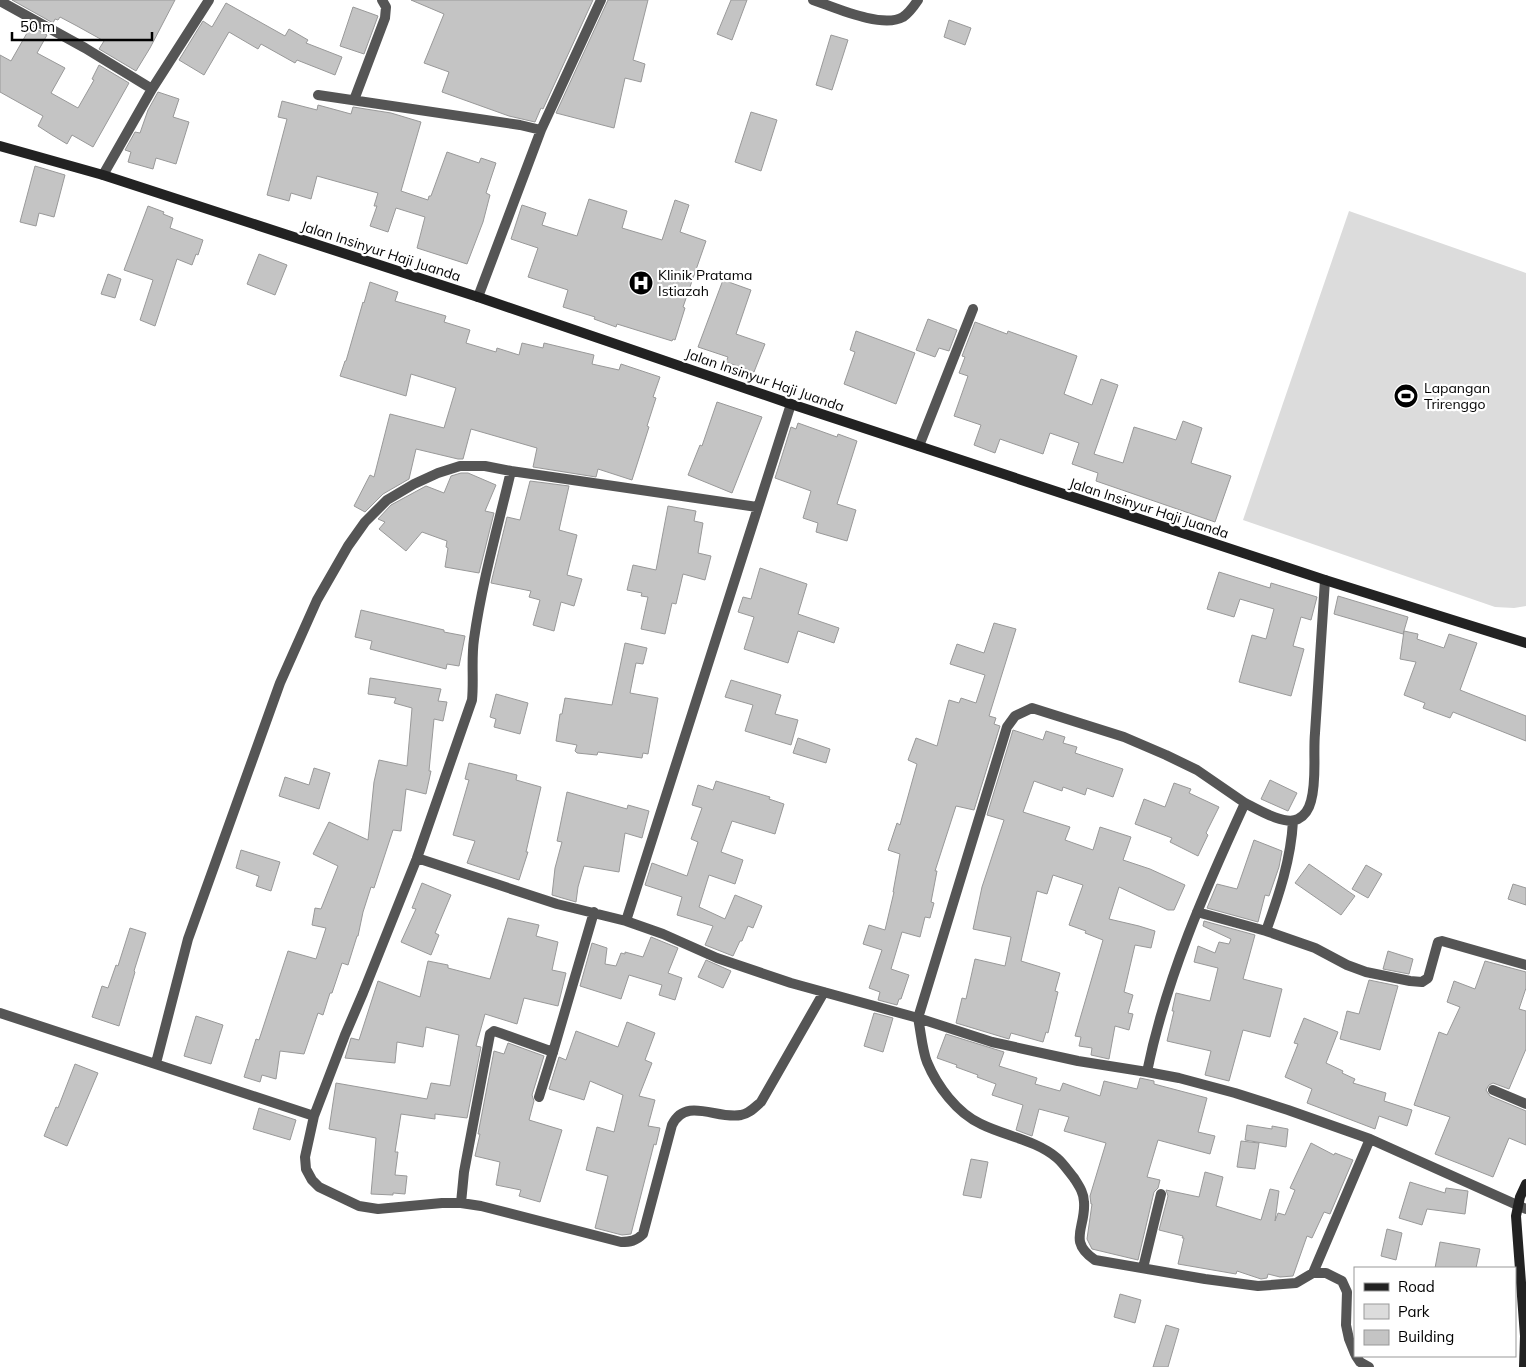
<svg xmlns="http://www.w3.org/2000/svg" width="1526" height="1367" font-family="Mulish,sans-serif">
  <rect width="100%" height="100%" fill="#fff"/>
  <path fill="#dcdcdc" d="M1349,211L1526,273V606L1514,608L1495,607L1243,520Z"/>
  <path fill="#c4c4c4" stroke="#999" d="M12,0H175L150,48L136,71L99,49L104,41L77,26L60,17L58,20L55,19L53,23Z
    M411,0H593L543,109L541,108L535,122L509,116L442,92L449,72L424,63L444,14Z
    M608,0H648L633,60L645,64L641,82L625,78L614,128L556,113Z
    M731,0H747L732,40L717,34Z
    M226,3L285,36L289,29L308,40L306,43L342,57L335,75L297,60L295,63L261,44L258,49L229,32L204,75L179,60L203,21L212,27Z
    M353,7L378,16L364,54L340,46Z
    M949,20L971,28L965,45L944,37Z
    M31,26L47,35L37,53L65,68L51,93L78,108L94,80L92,79L99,65L129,83L93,147L72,135L67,144L52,135L38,126L43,116L0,92V55L11,61Z
    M831,35L848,40L832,90L816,85Z
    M158,92L179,99L173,117L189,122L176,164L156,158L153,169L128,162L131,152L125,150L135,132L140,133L148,110Z
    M282,101L317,110L318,105L351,114L353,107L391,113L421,122L401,191L428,200L429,196H431L447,152L479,163L481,158L496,163L486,193L490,195L483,222L467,264L417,248L425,217L396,208L388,232L370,226L377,206H374L378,193L317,176L311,199L291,193L289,201L267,195L287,119L278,117Z
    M751,112L777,120L761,171L735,162Z
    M35,166L65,175L54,217L39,213L36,226L20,222Z
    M589,199L627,211L622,228L662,240L675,200L689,205L680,232L706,241L683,307L685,308L675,340L673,339L672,341L617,324L616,327L594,319L595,317L563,307L568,290L528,277L538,248L511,239L522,205L546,213L542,225L577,236Z
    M148,206L164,212L163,214L173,218L170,228L203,240L198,255L196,254L192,265L177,259L155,326L140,320L153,280L124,270Z
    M259,254L287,265L275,295L247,284Z
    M108,274L121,279L115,298L101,294Z
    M723,280L751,290L736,334L765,344L754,372L726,362L728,357L698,347Z
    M370,282L398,292L395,301L446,316L444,322L470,330L466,343L496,352L497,348L519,355L522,343L543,348L544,343L594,355L592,364L619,370L621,364L660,377L653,397L656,398L647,426L649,427L632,480L598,469L596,477L533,467L537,448L471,429L463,459H458L416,449L409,479L383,494L365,512L354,506L370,475L374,477L390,414L444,428L456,388L411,374L406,396L340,376L345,361H346L363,302L364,303Z
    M928,319L957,330L949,351L939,348L935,357L916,350Z
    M975,322L1007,334L1008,331L1077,356L1064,394L1092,405L1101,379L1118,385L1094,454L1123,463L1134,427L1176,440L1183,421L1202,428L1191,463L1231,476L1215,522L1096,481L1098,473L1072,464L1079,443L1050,433L1043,454L1000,439L995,453L974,445L981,425L954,416L968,376L959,373L965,357L962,356Z
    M856,331L915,353L896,404L844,384L855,352L850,350Z
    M717,402L762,417L732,493L688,475L700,445L702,446Z
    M798,423L837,437L838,434L857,441L837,504L856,510L847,541L816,532L818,523L803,518L811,491L775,478L791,427L796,429Z
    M461,473H468L496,485L485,511L494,513L479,573L445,567L448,548L446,547L447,541L422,532L406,551L379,529L385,522L378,519L391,505L426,486L444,493L451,476Z
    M530,481L569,486L559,530L577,535L567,575L582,579L574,606L561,602L554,631L533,625L540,600L529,597L531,591L491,583L507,517L520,520Z
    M668,506L696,511L694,521L703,523L698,553L711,556L705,580L683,574L676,604L672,603L665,634L641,629L648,597L641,596L642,593L627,590L633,565L656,570Z
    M760,568L807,584L798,614L839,628L834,643L798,631L788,663L744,649L754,617L738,612L743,597L751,599Z
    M1219,572L1270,588L1271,583L1317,597L1311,620L1301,617L1293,646L1304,649L1291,696L1239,682L1252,635L1266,639L1274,609L1240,599L1234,617L1207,609Z
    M1338,596L1408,617L1403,634L1334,614Z
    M361,610L444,630V632L465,636L459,666L447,664L446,669L370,649L372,641L355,637Z
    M994,623L1016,629L989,716L996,718L994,724L1000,726L974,810L956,806L935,871H937L931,902L934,903L930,918L925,917L920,937L902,932L891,969L909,975L901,999H899L897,1005L878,1000L880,992L869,988L882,950L863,944L869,925L885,930L894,892H893L900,854L888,850L897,823L900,825L917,764L908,760L916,738L937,746L949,700L959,703L961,698L976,703L985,675L950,664L957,644L984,653Z
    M1404,631L1418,634L1417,639L1444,648L1449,634L1477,643L1460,690L1526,716V741L1453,712L1450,718L1423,708L1425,703L1404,695L1416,662L1400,659Z
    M625,643L647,648L643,664L636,663L630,693L658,698L648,754L643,753L642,758L598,752L597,755L577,753L575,751L577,745L556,741L560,714H562L565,698L612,705Z
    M370,678L441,689L438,701L447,702L443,721L434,719L429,771H431L426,794L406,789L401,831L393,830L374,888L371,887L363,912L358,936H357L348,965L342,963L332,993H330L323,1015L318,1013L304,1054L280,1051L276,1079L262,1075L260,1082L244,1077L256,1039L259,1040L288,951L316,959L326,928L312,925L315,908L321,909L338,866L313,854L329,822L368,840L374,782L379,760L407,766L412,708L394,703L396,698L368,694Z
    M731,680L781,695L775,714L798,720L791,745L745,731L753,705L725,697Z
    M496,694L528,703L520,734L494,727L496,719L490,717Z
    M1013,730L1043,740L1046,731L1065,737L1063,743L1077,747L1075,753L1123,769L1113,797L1087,788L1085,795L1063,787L1062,791L1034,781L1023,812L1070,827L1065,840L1093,850L1100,827L1131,837L1123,860L1150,869L1185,885L1174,910H1168L1119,887L1109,919L1139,926L1155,931L1151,948L1135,945L1124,992L1133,995L1128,1013L1133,1014L1129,1030L1115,1026L1109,1059L1091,1055L1092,1048L1079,1046L1081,1037L1075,1036L1103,940L1085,933L1086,931L1069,925L1083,885L1053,875L1047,894L1037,891L1021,961L1060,973L1055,991L1058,992L1048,1033L1046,1032L1043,1042L1011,1033L1009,1039L956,1023L962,998L966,999L975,959L1005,966L1011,937L973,929L982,887L1004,820L987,815Z
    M798,738L830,749L826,763L793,753Z
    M469,763L517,775L516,780L541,787L526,852H528L519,880L467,863L475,841L453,835L469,780L465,779Z
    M314,768L330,773L319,809L279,796L285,777L309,785Z
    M1270,780L1297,793L1288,811L1261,799Z
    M716,781L770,797L769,799L784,804L775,834L732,821L721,852L743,860L735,884L709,875L699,907L725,919L735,895L762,906L753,928L748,926L742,941H740L733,956L705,945L713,926L677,915L682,897L645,885L652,863L687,876L698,842L691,839L702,808L692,805L698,785L713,790Z
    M1174,783L1191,789L1189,793L1219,807L1206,833L1208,835L1198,856L1170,842L1172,838L1135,824L1144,799L1165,807Z
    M567,792L627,809L628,805L649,811L642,838L625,833L619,872L584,866L578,887L576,902L552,895L555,868L562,842L557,841Z
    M1254,840L1282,851L1279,867L1269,896L1265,895L1258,922L1207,908L1217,884L1237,889Z
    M241,850L280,862L271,891L256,886L259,876L236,868Z
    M1309,864L1355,896L1341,915L1295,883Z
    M1366,865L1382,874L1368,898L1352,889Z
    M422,883L451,895L435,933L439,935L431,955L401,942L416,909L412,908Z
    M1513,884L1526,888V905L1508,899Z
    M508,918L539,925L536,936L558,942L552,970L566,973L558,1006L524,998L517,1024L485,1014L476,1046L481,1047L467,1118L435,1114V1119L401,1114L395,1152H398L395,1175L407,1176L405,1194L393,1193V1195L371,1194L376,1138L329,1129L336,1083L427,1099L431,1083L450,1086L459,1035L426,1027L423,1047L397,1042L395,1063L345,1058L351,1038L359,1040L378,981L420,997L428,961L448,965V968L490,979Z
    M1204,921L1255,935L1243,979L1282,989L1270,1037L1243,1030L1229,1081L1205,1075L1211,1051L1167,1041L1174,1011H1172L1176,993L1210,1001L1218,968L1194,962L1198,946L1215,953L1219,942L1229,944L1231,939L1203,926Z
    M130,928L146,933L134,971L135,972L119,1026L92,1017L102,986L108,988L116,965L118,966Z
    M651,937L678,948L668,973L682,978L675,1000L659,995L662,985L629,975L621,999L580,986L592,943L607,948L605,964L616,966L621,953L625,954V952L643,957Z
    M1388,951L1413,959L1409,974L1383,969Z
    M706,960L731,971L723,988L698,977Z
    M1485,961L1526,972V988L1519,1009L1526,1011V1049L1509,1089L1493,1083L1489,1085L1486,1090L1490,1096L1526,1111V1145L1509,1138L1493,1177L1435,1154L1450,1117L1414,1105L1439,1032L1447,1035L1460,1007L1447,1002L1454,981L1475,989Z
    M1369,980L1398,986L1380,1050L1340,1039L1347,1011L1359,1014Z
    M874,1013L893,1018L883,1052L864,1046Z
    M196,1016L223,1025L211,1064L184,1056Z
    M1304,1018L1338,1032L1326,1063L1343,1071L1342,1073L1355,1079L1353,1083L1386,1093L1384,1101L1412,1110L1407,1126L1379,1116L1375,1129L1307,1103L1312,1089L1285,1077L1298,1044L1294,1043Z
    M627,1022L655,1033L645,1060L652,1063L639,1096L655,1100L648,1126L660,1128L656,1145L654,1144L631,1234L622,1235L595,1228L608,1176L586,1170L597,1127L614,1132L623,1095L590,1081L584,1100L549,1089L559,1057L566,1060L576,1031L618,1047Z
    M946,1034L1004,1052L999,1066L1037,1078L1035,1084L1060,1091L1063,1083L1100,1096L1104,1081L1137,1089L1140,1078L1154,1081V1084L1207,1098L1198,1132L1215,1136L1210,1154L1158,1140L1147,1177L1160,1180L1158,1188L1154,1192L1138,1260L1092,1249L1087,1239L1092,1204H1091L1090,1196L1106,1143L1064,1131L1069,1117L1039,1109L1032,1136L1016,1130L1023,1105L992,1095L996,1084L977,1077L978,1075L956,1067L957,1065L937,1058Z
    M508,1043L544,1056L532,1095L534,1101L529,1120L562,1130L540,1202L519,1196L521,1190L496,1185L500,1162L475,1156L480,1134H478L494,1051L504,1054Z
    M75,1064L98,1073L67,1146L44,1136L56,1107L58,1108Z
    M259,1108L296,1120L290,1140L253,1129Z
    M1247,1125L1272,1129V1126L1288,1129L1286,1147L1245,1140Z
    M1241,1141L1259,1143L1255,1169L1237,1167Z
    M1311,1143L1334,1155L1335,1153L1353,1160L1330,1214L1324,1212L1312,1238L1307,1236L1293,1276L1280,1277L1268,1274L1267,1278L1261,1279L1237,1271L1236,1274L1178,1264L1184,1238H1182L1183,1236L1159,1230L1168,1196L1166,1190L1199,1197L1205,1172L1223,1177L1216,1206L1261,1220L1270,1189L1279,1191L1275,1221L1278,1213L1285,1215L1295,1190L1290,1188Z
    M971,1159L988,1162L981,1198L963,1195Z
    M1410,1182L1445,1193L1446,1188L1468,1191L1465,1214L1427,1209L1422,1225L1399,1218Z
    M1387,1229L1402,1233L1396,1260L1381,1256Z
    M1440,1242L1480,1249L1476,1268H1435Z
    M1120,1294L1141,1300L1135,1323L1114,1317Z
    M1166,1325L1179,1329L1168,1367H1153Z"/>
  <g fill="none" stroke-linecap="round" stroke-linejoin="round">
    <path stroke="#555" stroke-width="10" d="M1493,1090L1526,1104
      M539,1097L553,1052"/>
    <path stroke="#555" stroke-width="10" d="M813,0C834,7 882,29 903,17C909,13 914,6 918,0
      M0,1L85,48L152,89
      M318,95L520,125L541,130
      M354,100L385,18L386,7L382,0
      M103,175L152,89L209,0
      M478,297L541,130L601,0
      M919,446L973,309
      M1325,580C1322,631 1318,682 1315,733C1313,755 1317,780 1311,801C1309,809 1304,816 1298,819C1285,826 1257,809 1245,803C1205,890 1166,978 1147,1072L1179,1078L1235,1093L1288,1110L1370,1139L1526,1209
      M1245,803L1197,770L1166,755L1124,737L1032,708L1015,716L1007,727L918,1018C921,1032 922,1049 927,1062C937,1086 957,1113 981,1124C1005,1136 1036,1140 1057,1158C1063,1163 1069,1172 1074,1178C1079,1186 1084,1193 1084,1202C1086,1228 1067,1241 1095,1260L1205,1279L1258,1286L1296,1283L1313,1273H1326L1342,1281L1347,1292L1346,1325L1349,1339L1355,1354
      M417,858L472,700C474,680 471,660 474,639C482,582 498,526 511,471L757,507
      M1197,912L1266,931L1315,948L1347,965L1366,972L1410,981L1422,982L1428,978L1438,942L1442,941L1526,965
      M626,921L791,404
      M1266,931C1279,895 1291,859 1293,821
      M824,992L761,1102C755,1107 749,1114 741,1115C717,1120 686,1096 672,1125L643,1234C636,1241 630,1242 621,1242L481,1206L461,1203H442L378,1209L359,1206L319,1187L312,1180L306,1169L305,1157L314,1116L345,1035L363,993L417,858L557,904L626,921L663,934L717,958L791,983L918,1018L992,1042L1078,1061L1147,1072
      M0,1013L314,1116
      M156,1063L188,939L280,683L317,600L348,546L365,522L387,500L414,484L438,473L460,466H485L511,471
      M461,1203L464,1172L490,1034L494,1031L500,1033L553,1052L594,912
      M1143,1268L1161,1194
      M1313,1273L1370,1139
      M1356,1356L1360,1362L1369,1367"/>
    <path stroke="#222" stroke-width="10" d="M0,146L103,175L478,297L791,404L1325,580L1526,643
      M1524,1367L1525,1336L1516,1216L1520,1197L1526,1184"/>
  </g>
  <defs>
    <symbol id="hospital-disc" viewBox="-11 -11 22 22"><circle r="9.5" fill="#000" stroke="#fff"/><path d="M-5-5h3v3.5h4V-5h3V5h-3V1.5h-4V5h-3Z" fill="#fff"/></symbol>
    <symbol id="stadium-disc" viewBox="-11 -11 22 22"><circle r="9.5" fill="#000" stroke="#fff"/><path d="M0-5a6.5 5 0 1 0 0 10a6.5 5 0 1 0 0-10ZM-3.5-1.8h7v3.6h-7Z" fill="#fff"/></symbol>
  </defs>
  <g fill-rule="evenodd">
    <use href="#hospital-disc" x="627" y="269" width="28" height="28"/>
    <use href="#stadium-disc" x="1392" y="382" width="28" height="28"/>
  </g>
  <g text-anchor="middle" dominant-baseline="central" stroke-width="4.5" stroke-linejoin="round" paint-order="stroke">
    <g font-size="14" fill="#000" stroke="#fff">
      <text transform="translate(381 251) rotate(18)">Jalan Insinyur Haji Juanda</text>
      <text transform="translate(765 380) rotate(19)">Jalan Insinyur Haji Juanda</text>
      <text transform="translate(1149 508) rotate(18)">Jalan Insinyur Haji Juanda</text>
    </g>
    <g font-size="14" fill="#000" stroke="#fff" text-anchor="start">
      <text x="658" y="275">Klinik Pratama<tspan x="658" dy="16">Istiazah</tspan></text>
      <text x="1424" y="388">Lapangan<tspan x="1424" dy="16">Trirenggo</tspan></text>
    </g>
  </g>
  <rect x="1354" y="1267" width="162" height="90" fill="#ffffff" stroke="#999999"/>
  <rect x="1364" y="1283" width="25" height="8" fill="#222222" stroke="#999999"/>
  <text x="1398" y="1292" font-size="15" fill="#000000">Road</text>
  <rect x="1364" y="1304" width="25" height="15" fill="#dcdcdc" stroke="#999999"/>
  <text x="1398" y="1317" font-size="15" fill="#000000">Park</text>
  <rect x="1364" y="1330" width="25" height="15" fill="#c4c4c4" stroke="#999999"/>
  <text x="1398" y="1342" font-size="15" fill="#000000">Building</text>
  <path d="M12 32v8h140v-8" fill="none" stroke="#000000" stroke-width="2.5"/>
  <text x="20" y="32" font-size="15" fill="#000000" stroke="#ffffff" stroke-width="4" paint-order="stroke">50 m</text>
</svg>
